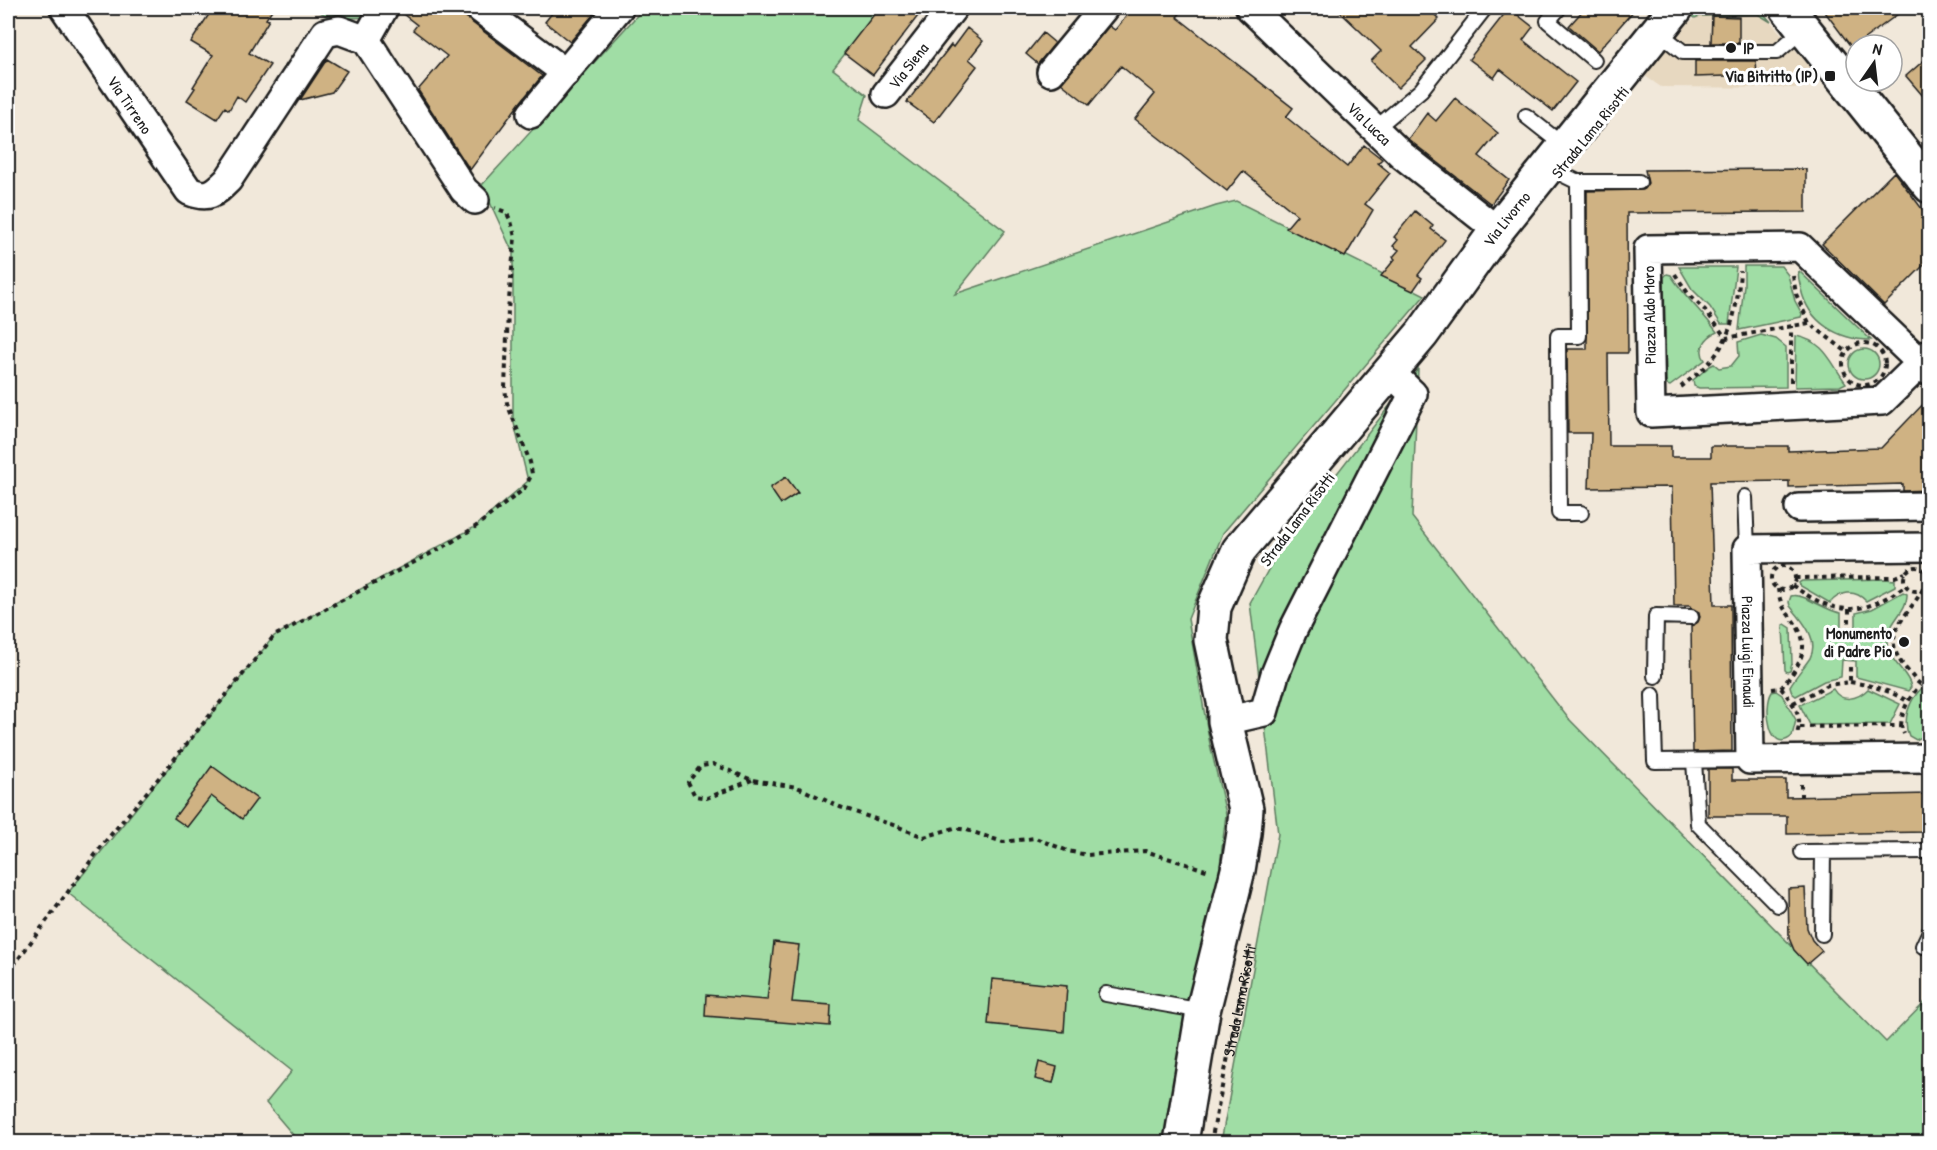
<svg xmlns="http://www.w3.org/2000/svg" width="1937" height="1150" font-family="'Patrick Hand',sans-serif">
  <rect width="100%" height="100%" fill="#f1e8da"/>
  <filter id="ink" filterUnits="userSpaceOnUse"><feTurbulence type="fractalNoise" baseFrequency=".0167" numOctaves="2"/><feDisplacementMap in="SourceGraphic" scale="12" xChannelSelector="R" yChannelSelector="G"/><feConvolveMatrix kernelMatrix="1 2 1 2 8 2 1 2 1" color-interpolation-filters="sRGB"/></filter>
  <g filter="url(#ink)">
    <path fill="#e7d8c0" d="M1758,14L1771,22L1816,74L1799,88L1661,87L1645,76L1688,23L1700,16Z"/>
    <path fill="#a0dda5" stroke="#5e7c60" stroke-width="1.5" d="M313,8H376L370,17L332,19Z
      M644,8H881L833,69L867,95L859,120L1005,231L955,294L1216,206L1236,201L1425,295L1223,533L1188,619L1210,744L1226,814L1219,874L1180,1142H299L266,1103L292,1071L68,893L274,636L475,527L528,481L513,419V253L482,185Z
      M1699,8H1759L1771,22L1758,14L1700,16L1695,18L1692,16Z
      M1744,266H1781L1788,275L1795,301L1802,314L1801,317L1739,330L1744,285Z
      M1679,267H1736L1729,324H1721L1710,307L1692,289Z
      M1799,271L1871,340C1838,340 1808,322 1801,289C1800,282 1797,277 1799,271Z
      M1667,274L1671,275C1684,296 1702,312 1717,332C1706,337 1697,349 1705,360L1670,386L1667,385L1666,381L1664,277Z
      M1761,335L1776,339L1786,347V387L1699,388L1694,386L1693,380L1710,366L1714,364L1719,368L1731,366L1739,356L1738,342Z
      M1796,336C1826,342 1830,362 1846,383L1840,386L1795,387Z
      M1849 364a15 15 0 1 1 30 0a15 15 0 1 1-30 0Z
      M1418,369L1412,517L1568,718L1886,1042L1929,998V1142H1221L1278,834L1250,603L1283,543Z
      M1884,579L1895,580V586L1866,601C1855,589 1840,591 1830,603L1799,585L1798,583L1802,581Z
      M1903,592L1907,594C1908,611 1887,623 1887,641C1887,661 1909,672 1911,687L1908,691L1856,677V661L1842,660L1841,677L1824,681L1796,696L1792,693L1790,686C1796,676 1804,667 1810,658C1820,639 1801,619 1790,606L1789,602L1791,596C1803,592 1825,611 1841,613V629H1856V613L1872,609Z
      M1785,624L1791,628L1792,664L1790,671L1787,672L1785,670L1783,625Z
      M1922,688L1929,689V730L1926,735L1916,740L1909,736C1902,720 1909,700 1922,688Z
      M1833,689C1841,703 1857,700 1868,689L1900,704L1890,724L1810,725L1800,705Z
      M1776,691L1782,695L1796,720L1792,736C1769,756 1763,706 1772,692Z"/>
    <path fill="#cfb283" stroke="#1c1c1c" stroke-width="1.5" d="M213,8H273L266,19L269,20L249,53L270,65L245,102L237,96L229,110L225,107L217,119L187,100L195,88L193,87L213,55L191,42Z
      M400,8H457L470,21L542,76L519,104L470,170L418,90L447,56L413,30L417,25L399,11Z
      M556,8H599L570,42L545,22Z
      M879,8H908L918,16L873,75L844,53Z
      M1133,8H1185L1177,17L1293,108L1286,117L1347,167L1364,145L1382,159L1378,163L1390,173L1365,204L1373,210L1345,257L1286,228L1297,215L1243,171L1227,191L1135,119L1155,94L1121,66L1089,105L1061,83L1109,26L1115,30Z
      M1336,8H1428L1439,19L1412,47L1426,60L1398,88L1371,61L1381,51Z
      M1509,8L1533,27L1523,40L1576,82L1553,111L1500,69L1494,78L1469,59Z
      M1585,8H1636L1598,51L1569,26Z
      M1822,8H1906L1852,48Z
      M1712,16L1739,17V43H1711Z
      M967,28L983,41L969,59L977,66L934,122L907,102L951,45L953,47Z
      M1043,33L1055,43L1038,64L1026,54Z
      M1929,56V103L1906,76Z
      M327,59L347,71L332,92L300,100Z
      M1695,61H1756L1757,75L1695,77Z
      M1455,98L1498,133L1479,156L1509,180L1491,204L1408,139L1427,113L1436,121Z
      M1806,169V212L1627,213L1628,353H1608L1609,446H1671V457H1711V446H1788V451L1881,448L1929,398V490L1903,491V484L1789,487V481L1710,482L1714,605H1731L1732,751L1693,752L1691,626L1698,622L1700,617L1699,612L1691,608L1690,606H1674L1672,487L1589,488L1591,433H1568L1567,349H1587V191L1643,190L1648,183L1645,170Z
      M1894,172L1929,218V260L1884,305L1822,244Z
      M1415,211L1433,226L1431,229L1445,240L1418,275L1422,278L1413,291L1381,276L1395,259L1393,257L1399,250L1393,246L1398,240L1394,237Z
      M786,477L798,493L781,504L770,488Z
      M212,766L257,799L242,819L211,796L187,827L174,818Z
      M1708,769H1732V780H1786V797L1929,794V832L1787,834V816H1708Z
      M1805,888L1807,928L1812,940L1822,951L1807,964L1794,950L1789,938L1788,889Z
      M774,942L799,945L792,1002L831,1005L830,1026L705,1016L706,995L767,1000Z
      M992,979L1067,986L1064,1032L988,1024Z
      M1039,1062L1057,1067L1053,1083L1035,1079Z"/>
    <g fill="none" stroke-linecap="round" stroke-linejoin="round">
      <defs>
        <path id="lane" d="M1559,8L1548,21L1594,60
          M1657,31L1683,52H1777L1804,29
          M1526,116L1564,146
          M1375,129L1421,90L1485,8
          M1547,167L1578,182H1639
          M1578,182L1579,336H1558L1559,513H1581
          M1745,497L1747,549
          M1655,676L1656,616L1691,617
          M1653,695L1655,761L1750,760
          M1694,761L1698,824L1778,905
          M1802,852L1930,851
          M1822,934L1823,852
          M1923,946L1930,931
          M1106,994L1203,1011"/>
        <g id="street">
          <path id="s2" d="M64,8L189,191C208,199 214,194 228,180L325,33L339,30L366,40L464,190L475,200"/>
          <path d="M479,8L566,73"/>
          <path id="s3" d="M1250,8L1402,155L1497,230"/>
          <path d="M366,40L384,8"/>
          <path d="M1051,72L1104,8"/>
          <path id="s4" d="M886,94L953,8"/>
          <path d="M531,114L619,8"/>
          <path d="M1921,363L1882,401L1651,413L1648,249L1800,247L1921,363L1930,372"/>
          <path d="M1799,508L1930,506"/>
          <path id="s5" d="M1930,547L1747,549L1750,760L1930,758"/>
          <path d="M1225,721L1264,712L1275,674L1293,630L1413,394L1390,372"/>
        </g>
        <g id="secondary">
          <path d="M1787,8L1930,186"/>
          <path d="M1921,363L1930,357"/>
          <path id="s6" d="M1181,1142L1203,1011L1238,870L1244,833L1246,809L1225,721V706L1211,640L1214,607L1239,550L1422,334L1497,230L1676,8"/>
        </g>
      </defs>
      <use href="#lane" stroke="#1c1c1c" stroke-width="18"/>
      <use href="#street" stroke="#1c1c1c" stroke-width="32"/>
      <use href="#secondary" stroke="#1c1c1c" stroke-width="38"/>
      <g stroke="#1c1c1c" stroke-width="4" stroke-dasharray="4.5 4.5" stroke-linecap="butt">
        <path d="M1675,274L1689,295L1705,310L1726,338L1809,323L1847,352"/>
        <path d="M1793,276L1796,294L1809,323"/>
        <circle cx="1864" cy="364" r="21"/>
        <path d="M1791,382V326"/>
        <path d="M1681,387C1690,379 1701,372 1709,363C1732,338 1738,304 1740,271"/>
        <circle cx="1783" cy="578" r="12"/>
        <circle cx="1916" cy="579" r="12"/>
        <path d="M1795,578L1895,577L1905,573"/>
        <path d="M1792,585C1836,617 1862,617 1906,585"/>
        <path d="M1923,589C1906,620 1876,635 1908,671C1916,680 1917,685 1930,687"/>
        <path d="M1849,609V627"/>
        <path d="M1850,682C1871,685 1889,690 1907,701"/>
        <path d="M1781,688C1793,704 1805,716 1796,736"/>
        <path d="M1772,689L1781,688C1794,672 1811,652 1799,630C1790,613 1781,612 1778,589"/>
        <path d="M1793,703L1828,685L1850,682V663"/>
        <path d="M1901,726C1902,709 1909,698 1920,685"/>
        <path d="M1800,727L1901,726L1904,734"/>
        <path d="M752,780L707,798L695,796L688,782L701,766L713,764L752,780L797,787L840,807L896,826L924,837L954,828L967,830L1003,842L1035,838L1068,851L1087,855L1145,851L1209,871"/>
        <path d="M1801,784V796"/>
        <path d="M8,973L104,843L168,767L274,636L447,545L475,527L524,489L532,474L530,462L507,403L505,388L508,310L515,237L511,221L506,212L495,208"/>
        <path id="s1" d="M1211,1142L1250,946"/>
      </g>
      <use href="#lane" stroke="#fff" stroke-width="14"/>
      <use href="#street" stroke="#fff" stroke-width="27"/>
      <use href="#secondary" stroke="#fff" stroke-width="33"/>
    </g>
  </g>
  <g fill="#1c1c1c" stroke="#fff" stroke-width="2">
    <circle cx="1731" cy="48" r="6"/>
    <rect x="1824" y="70" width="12" height="12" rx="3"/>
    <circle cx="1904" cy="642" r="6"/>
  </g>
  <g text-anchor="middle" dominant-baseline="central" stroke-width="6" stroke-linejoin="round" paint-order="stroke">
    <g font-size="16" font-weight="bold" fill="#1c1c1c" stroke="#fff" text-anchor="end">
      <text x="1743" y="48" text-anchor="start">IP</text>
      <text x="1818" y="76">Via Bitritto (IP)</text>
      <text x="1892" y="633">Monumento<tspan x="1892" dy="18">di Padre Pio</tspan></text>
    </g>
    <g font-size="16" fill="#1c1c1c" stroke="#fff">
      <text stroke="none"><textPath href="#s4" startOffset="36">Via Siena</textPath></text>
      <text stroke="none"><textPath href="#s2" startOffset="117">Via Tirreno</textPath></text>
      <text stroke="none"><textPath href="#s3" startOffset="166">Via Lucca</textPath></text>
      <text transform="translate(1590 132) rotate(-51)">Strada Lama Risotti</text>
      <text stroke="none"><textPath href="#s6" startOffset="1034">Via Livorno</textPath></text>
      <text transform="translate(1649 315) rotate(-91)">Piazza Aldo Moro</text>
      <text transform="translate(1297 519) rotate(-53)">Strada Lama Risotti</text>
      <text stroke="none"><textPath href="#s5" startOffset="286">Piazza Luigi Einaudi</textPath></text>
      <text stroke="none"><textPath href="#s1" startOffset="144">Strada Lama Risotti</textPath></text>
    </g>
  </g>
  <rect width="1937" height="1150" fill="none" stroke="#fff" stroke-width="30"/>
  <rect x="15" y="15" width="1907" height="1120" fill="none" stroke="#1c1c1c" stroke-width="2" filter="url(#ink)"/>
  <g transform="translate(1874 63) rotate(14)"><circle r="28" fill="#ffffff" stroke="#a4a4a4" stroke-width="1.5"/>
  <path d="M0-4.5L10 22L0 15L-10 22Z" fill="#1c1c1c"/>
  <text y="-9" font-size="16" font-weight="bold" text-anchor="middle" fill="#1c1c1c">N</text>
  </g>
</svg>
